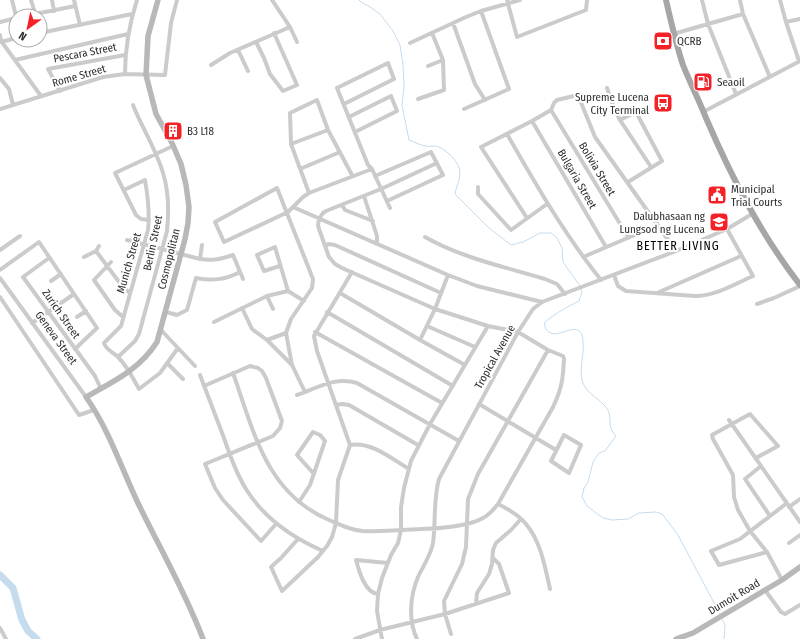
<svg xmlns="http://www.w3.org/2000/svg" width="800" height="639" font-family="'Fira Sans Condensed',sans-serif">
  <rect width="100%" height="100%" fill="#fff"/>
  <g fill="none" stroke-linecap="round" stroke-linejoin="round">
    <path stroke="#c5dcee" stroke-width="1" d="M359,0L361,2L370,7L380,14L393,31L400,45L403,65L404,86L402,105L409,140C414,142 420,145 426,146C429,147 433,146 436,146C446,149 460,162 460,173C460,180 456,187 455,194L489,228L511,245L523,242L540,233H551L557,238L562,248L563,262L580,286
      M581,289L582,292L579,301C567,307 556,313 545,322C543,331 552,336 560,333C570,330 582,324 583,341C585,357 575,377 588,391C594,397 604,403 608,410C612,419 607,428 616,436L605,451L599,453L593,462L588,482L584,488L582,497L587,506L603,518L612,520L628,519L639,513L656,512L662,514L678,535L720,614
      M722,619L725,625L724,639"/>
    <path stroke="#c5dcee" stroke-width="7" d="M0,575L13,588L22,620L28,631L37,639"/>
    <path stroke="#cbcbcb" stroke-width="4" d="M12,0L16,16
      M31,0L35,13
      M52,0L54,11
      M74,0L80,25
      M507,0L517,37L586,10L587,0
      M702,0L708,24L736,94
      M740,0L743,14L770,77
      M780,0L786,22L799,61
      M25,16L75,6
      M0,22L16,18
      M786,22L800,19
      M453,23L475,84L485,100
      M290,27L297,42
      M40,33L132,14
      M673,34L743,14
      M0,35L1,41L41,96
      M1,42L16,38
      M256,42L264,58L270,74L283,91L297,85L274,33
      M410,43L466,17L481,11L520,0
      M238,50L248,71
      M15,60L128,34
      M211,65L230,53L290,27L272,0
      M428,66L443,60
      M125,74C125,48 129,25 137,0
      M0,78L9,89L13,105
      M607,88L615,111L620,120L651,167
      M60,91L48,69L125,55
      M418,99L444,90L443,60L432,33
      M344,104L394,79L388,63L337,88L368,165L372,169L390,208
      M0,109L103,77L125,74L165,75L171,23L177,0
      M464,109L509,89L481,11
      M551,110L628,237
      M703,112L800,61
      M349,117L391,96L397,111L355,132
      M620,120L636,112L662,161L628,182
      M532,121L606,247
      M507,134C536,185 565,235 601,280
      M291,144L328,130
      M300,169L340,152
      M375,176L431,152L443,175L387,201
      M478,187V194L511,230L547,204
      M124,190L145,180C148,197 150,212 148,230L121,326L104,343C106,350 113,352 118,357C127,366 133,378 139,389L160,373L178,348
      M309,193L291,144L290,113L317,100L328,130L352,175
      M364,196L377,236V244
      M342,205L345,210L373,221
      M293,207L448,275L477,286L542,302
      M527,218L481,147L532,121L551,110L554,103L557,100L578,95L595,137L676,251
      M149,220L141,219L136,215L115,173L173,146
      M425,237C462,258 505,267 545,279L557,284L565,294
      M127,240L200,259C212,261 221,259 233,255L243,279
      M326,246L328,244L335,245L441,293
      M0,250L20,236
      M96,251L99,246
      M84,257L96,251L122,286L130,293
      M583,257L658,225
      M49,258L23,277L95,376L101,389
      M200,259L202,245
      M111,262L94,280L115,310L123,317
      M280,266L264,271L257,255L275,247L288,291L304,301
      M0,270L39,242L97,328L75,349
      M614,275L618,286L626,291L695,296C715,296 735,284 753,276L727,229
      M0,278L86,397
      M51,281L61,274
      M340,293L420,340L465,365
      M657,293L741,256
      M267,296L273,309
      M0,297L79,415L94,410
      M757,304L774,298L800,286
      M242,308L252,329L267,340L291,364
      M166,312L177,315L187,310L196,278C212,281 225,280 240,272
      M327,312L453,386
      M77,317L86,311
      M214,322L267,296L288,291
      M32,323L74,294
      M427,326L475,347
      M161,330L195,366
      M315,332L442,403
      M267,340L286,333
      M420,340L435,309L448,275
      M118,357L135,341L139,334L167,231C169,212 169,192 163,173C156,149 142,128 133,105
      M167,363L183,379
      M233,373C254,432 266,493 329,520C340,525 351,530 363,531C382,532 402,530 421,529C437,529 470,526 483,518C489,515 494,509 498,504L553,407C562,388 563,379 564,359L563,356L548,350L518,332L488,326L435,309L342,268L335,264L329,257L319,229L318,225L319,219L323,213L326,211L381,189L437,163
      M200,375C208,396 216,417 224,438C230,456 236,473 246,489C264,518 293,538 323,551
      M204,386L250,366L258,368L262,371L266,378L282,421L280,428L273,436L205,464L215,488L223,500L261,541L276,524
      M305,392L292,365L286,333L291,319L312,288L313,279L277,188L215,222L224,242L288,212L303,197L309,193L372,169
      M297,395C317,388 336,376 357,383L459,441
      M479,404L556,450
      M336,405L342,404L349,405L418,445
      M729,420L800,522
      M564,435L581,445L569,473L551,461Z
      M350,445C371,441 392,459 409,469
      M756,458L778,446L750,414L712,435L713,439L733,475L734,497L738,510L750,531L767,552L782,580
      M761,466L745,479L770,516
      M299,502L310,485L325,441L320,435L313,432L297,455L314,474
      M498,504C508,509 519,515 526,524C541,542 545,567 550,589
      M789,507L800,499
      M298,539L281,558L271,567L282,591L318,557L327,546L332,537L336,523L338,480L350,445L317,351L314,336L352,272
      M789,543L800,535
      M767,552L719,565L711,551L740,539L787,503
      M765,590L781,612L785,614L800,605
      M378,594C365,593 359,571 356,560L388,563
      M476,604L477,593L489,574L492,564L493,550L496,543L511,530L521,519
      M0,628L6,639
      M451,634L445,614L444,601L462,564L466,547L468,499L478,474L548,350
      M355,639L380,630L445,614L509,593L499,564L493,558
      M382,639L377,611L378,594L382,578L391,555L398,543L401,530V507L404,488L411,461L430,424L488,326
      M417,639C408,620 410,596 418,577C423,566 431,555 433,543C436,522 433,500 439,479L518,332L533,309L542,302L676,251L727,229L752,214"/>
    <path stroke="#b8b8b8" stroke-width="5.5" d="M158,0L148,36L146,75L156,114L172,143L181,164L186,185L189,207L188,223L185,239L157,342C139,370 114,381 86,397C108,428 121,467 137,501C159,547 185,591 203,639
      M676,639L693,633L782,580L800,567"/>
    <path stroke="#a6a6a6" stroke-width="6" d="M666,0C671,22 676,44 683,65C690,83 699,100 706,118C732,178 760,233 800,285"/>
  </g>
  <defs>
    <symbol id="bank-square" viewBox="-11 -11 22 22"><rect x="-9" y="-9" width="18" height="18" rx="4" fill="#f42127" stroke="#fff"/><path d="M-6-4H6V4H-6ZM0-2.3a2.3 2.3 0 1 0 0 4.6a2.3 2.3 0 1 0 0-4.6Z" fill="#fff"/></symbol>
    <symbol id="fuel-square" viewBox="-11 -11 22 22"><rect x="-9" y="-9" width="18" height="18" rx="4" fill="#f42127" stroke="#fff"/><path d="M-5.5-6h7V0h2V4h1.3V-2.5L3-4.5l.8-.8L6-3V5H2.5V1h-1V6h-7ZM-4.2-4.7v3.2H.2V-4.7Z" fill="#fff"/></symbol>
    <symbol id="bus-square" viewBox="-11 -11 22 22"><rect x="-9" y="-9" width="18" height="18" rx="4" fill="#f42127" stroke="#fff"/><path d="M-5-6H5V4H4V6H2V4H-2V6H-4V4H-5ZM-3.5-4V0h7V-4ZM-3.5 1.2v1.5H-2V1.2ZM2 1.2v1.5H3.5V1.2Z" fill="#fff"/></symbol>
    <symbol id="building-square" viewBox="-11 -11 22 22"><rect x="-9" y="-9" width="18" height="18" rx="4" fill="#f42127" stroke="#fff"/><path d="M-4-6H4V6H1V3H-1V6H-4ZM-2.5-4.3h1.7v1.8h-1.7ZM.8-4.3h1.7v1.8H.8ZM-2.5-1h1.7V.8h-1.7ZM.8-1h1.7V.8H.8Z" fill="#fff"/></symbol>
    <symbol id="civic-square" viewBox="-11 -11 22 22"><rect x="-9" y="-9" width="18" height="18" rx="4" fill="#f42127" stroke="#fff"/><path d="M-.6-6.5H3V-4.5H.6V-3L4-1V1h2V6H-6V1h2V-1L-.6-3ZM-1.2 2.5V6h2.4V2.5Z" fill="#fff"/></symbol>
    <symbol id="university-square" viewBox="-11 -11 22 22"><rect x="-9" y="-9" width="18" height="18" rx="4" fill="#f42127" stroke="#fff"/><path d="M0-5L7-2L0 1L-7-2ZM-4 1L0 2.5L4 1V4Q0 6-4 4Z" fill="#fff"/></symbol>
  </defs>
  <g fill-rule="evenodd">
    <use href="#bank-square" x="652" y="30" width="22" height="22"/>
    <use href="#fuel-square" x="692" y="71" width="22" height="22"/>
    <use href="#bus-square" x="652" y="92" width="22" height="22"/>
    <use href="#building-square" x="162" y="120" width="22" height="22"/>
    <use href="#civic-square" x="706" y="184" width="22" height="22"/>
    <use href="#university-square" x="708" y="211" width="22" height="22"/>
  </g>
  <g text-anchor="middle" dominant-baseline="central" stroke-width="4" stroke-linejoin="round" paint-order="stroke">
    <g font-size="11" fill="#2e2e2e" stroke="#fff" text-anchor="start">
      <text x="677" y="41">QCRB</text>
      <text x="717" y="82">Seaoil</text>
      <text x="649" y="97" text-anchor="end">Supreme Lucena<tspan x="649" dy="13">City Terminal</tspan></text>
      <text x="187" y="131">B3 L18</text>
      <text x="731" y="189">Municipal<tspan x="731" dy="13">Trial Courts</tspan></text>
      <text x="705" y="216" text-anchor="end">Dalubhasaan ng<tspan x="705" dy="13">Lungsod ng Lucena</tspan></text>
    </g>
    <g font-size="11" fill="#2e2e2e" stroke="#fff">
      <text transform="translate(85 53) rotate(-11)">Pescara Street</text>
      <text transform="translate(79 76) rotate(-16)">Rome Street</text>
      <text transform="translate(597 169) rotate(59)">Bolivia Street</text>
      <text transform="translate(577 179) rotate(60)">Bulgaria Street</text>
      <text transform="translate(153 243) rotate(-78)">Berlin Street</text>
      <text transform="translate(169 259) rotate(-76)">Cosmopolitan</text>
      <text transform="translate(129 263) rotate(-74)">Munich Street</text>
      <text transform="translate(61 314) rotate(55)">Zurich Street</text>
      <text transform="translate(56 338) rotate(54)">Geneva Street</text>
      <text transform="translate(495 357) rotate(-61)">Tropical Avenue</text>
      <text transform="translate(734 597) rotate(-31)">Dumoit Road</text>
    </g>
    <g font-size="12" letter-spacing="1" fill="#000" stroke="#fff">
      <text x="678" y="246">BETTER LIVING</text>
    </g>
  </g>
  <g transform="translate(28 28) rotate(213)"><circle r="19" fill="#ffffff" stroke="#ababab"/>
  <path d="M0-3L7 15L0 10L-7 15Z" fill="#f42127"/>
  <text y="-6" font-size="11" font-weight="bold" text-anchor="middle" fill="#2e2e2e">N</text>
  </g>
</svg>
